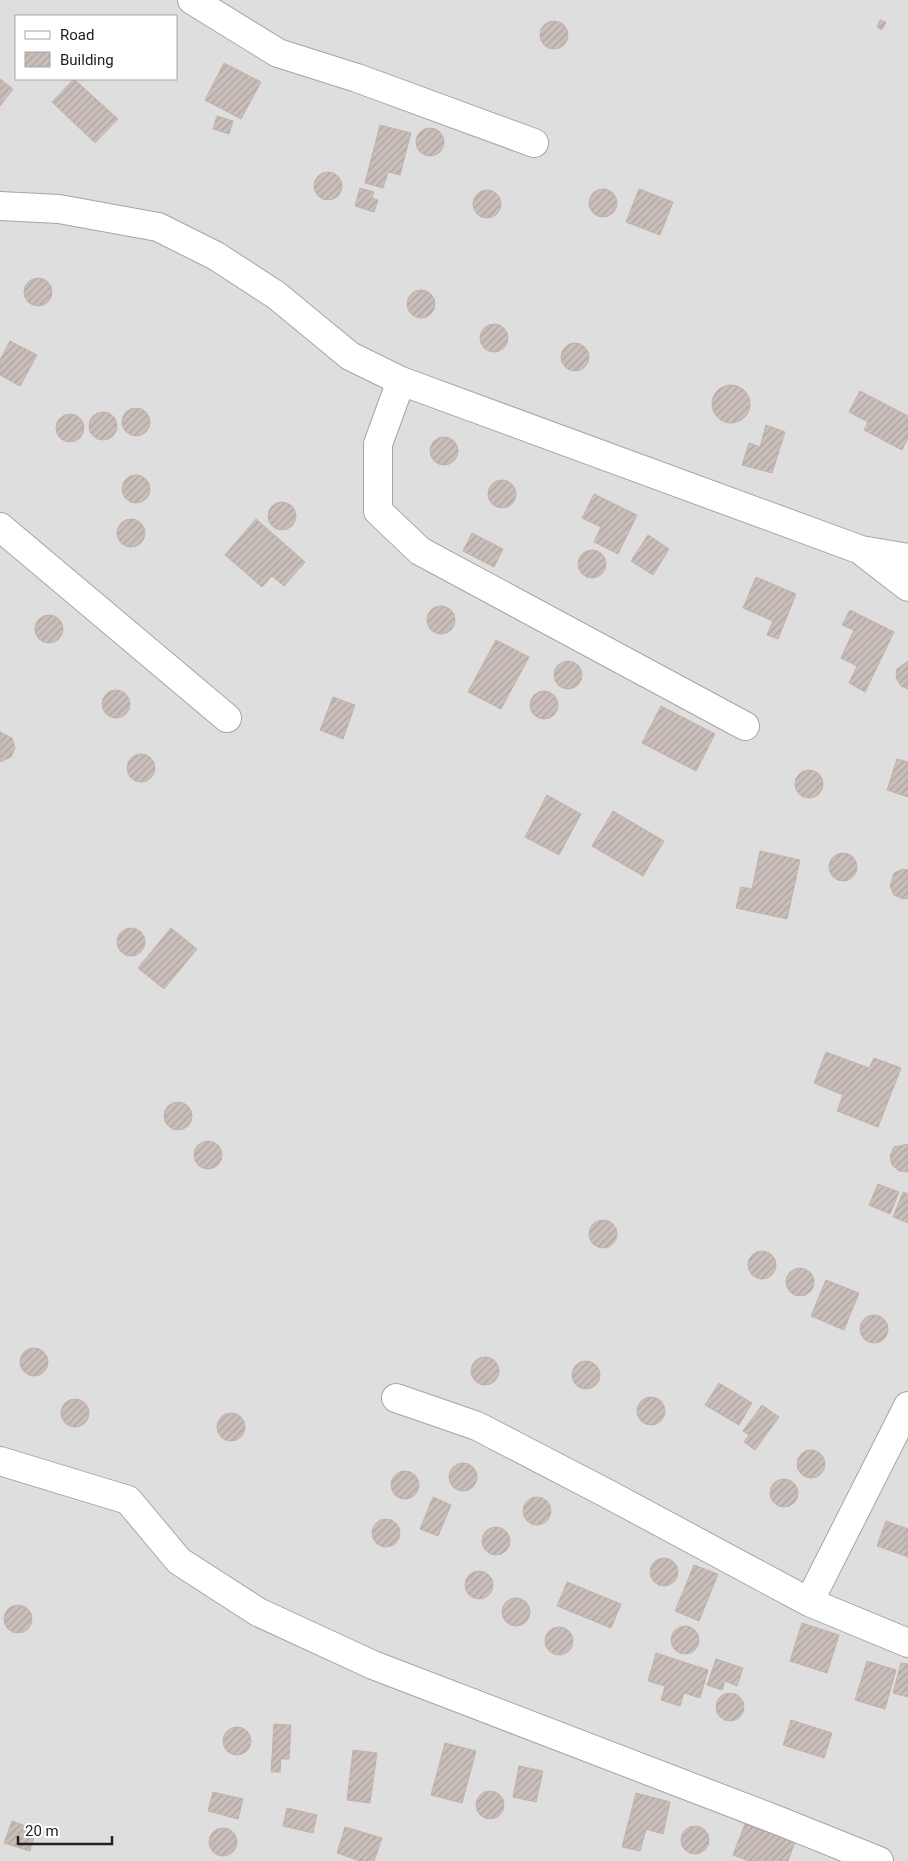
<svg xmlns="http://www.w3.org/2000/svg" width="908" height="1861" font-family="Roboto,sans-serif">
  <defs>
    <pattern id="building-hatch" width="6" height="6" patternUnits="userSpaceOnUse" patternTransform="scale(1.25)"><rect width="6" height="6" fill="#c9beba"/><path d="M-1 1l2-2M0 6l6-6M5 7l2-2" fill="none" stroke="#aca3a0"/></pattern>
  </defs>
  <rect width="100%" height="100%" fill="#f1ece7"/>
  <path fill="#dfdede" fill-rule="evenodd" d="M0,0H908V1861H0ZM16,16H176V79H16Z"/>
  <path fill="url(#building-hatch)" stroke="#c4b1a9" d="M880,20L886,22L882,30L877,27Z
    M540 35a14 14 0 1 1 28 0a14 14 0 1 1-28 0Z
    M224,63L261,82L241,119L205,100Z
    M0,79L13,89L0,106Z
    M74,79L118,119L95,143L52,102Z
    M217,116L233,121L229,134L213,129Z
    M380,125L411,133L400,175L388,172L383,188L365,183Z
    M416 142a14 14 0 1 1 28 0a14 14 0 1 1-28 0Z
    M314 186a14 14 0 1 1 28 0a14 14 0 1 1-28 0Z
    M360,188L374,192L372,198L378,200L374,212L355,206Z
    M589 203a14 14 0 1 1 28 0a14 14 0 1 1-28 0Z
    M639,189L673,202L660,235L626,222Z
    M473 204a14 14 0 1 1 28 0a14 14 0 1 1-28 0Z
    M24 292a14 14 0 1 1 28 0a14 14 0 1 1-28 0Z
    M407 304a14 14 0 1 1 28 0a14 14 0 1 1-28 0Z
    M480 338a14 14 0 1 1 28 0a14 14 0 1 1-28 0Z
    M10,341L37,355L20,386L0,375V360Z
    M561 357a14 14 0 1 1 28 0a14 14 0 1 1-28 0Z
    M712 404a19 19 0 1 1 38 0a19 19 0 1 1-38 0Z
    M860,391L908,416V438L902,450L864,430L868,422L849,412Z
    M122 422a14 14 0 1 1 28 0a14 14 0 1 1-28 0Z
    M89 426a14 14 0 1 1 28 0a14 14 0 1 1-28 0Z
    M56 428a14 14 0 1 1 28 0a14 14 0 1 1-28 0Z
    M766,425L785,432L772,473L742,465L749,443L760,447Z
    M430 451a14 14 0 1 1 28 0a14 14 0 1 1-28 0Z
    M122 489a14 14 0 1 1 28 0a14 14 0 1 1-28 0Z
    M488 494a14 14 0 1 1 28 0a14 14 0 1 1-28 0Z
    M594,494L637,515L618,554L594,542L601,527L582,518Z
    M268 516a14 14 0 1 1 28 0a14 14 0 1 1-28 0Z
    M117 533a14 14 0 1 1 28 0a14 14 0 1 1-28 0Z
    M256,519L305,562L284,586L272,576L262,587L225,555Z
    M472,533L503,549L494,567L463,551Z
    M648,535L669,549L653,575L631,561Z
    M578 564a14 14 0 1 1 28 0a14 14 0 1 1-28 0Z
    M756,577L796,594L778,639L767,635L773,621L743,608Z
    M427 620a14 14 0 1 1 28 0a14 14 0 1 1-28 0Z
    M850,610L894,632L865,692L849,683L857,666L841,658L854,630L842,625Z
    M35 629a14 14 0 1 1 28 0a14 14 0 1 1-28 0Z
    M496,640L529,657L501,709L468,692Z
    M554 675a14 14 0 1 1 28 0a14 14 0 1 1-28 0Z
    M908,661V689L901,686L896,678L897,669Z
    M102 704a14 14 0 1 1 28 0a14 14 0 1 1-28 0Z
    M530 705a14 14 0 1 1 28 0a14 14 0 1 1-28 0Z
    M333,697L355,705L343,739L320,730Z
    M661,706L715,734L696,771L642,743Z
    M0,732L12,738L15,748L11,757L0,762Z
    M127 768a14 14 0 1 1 28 0a14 14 0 1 1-28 0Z
    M897,759L908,762V797L887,790Z
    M795 784a14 14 0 1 1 28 0a14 14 0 1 1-28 0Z
    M547,795L581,814L559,855L525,837Z
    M613,811L664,841L643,876L592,846Z
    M760,851L800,860L787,919L736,908L741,887L752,889Z
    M829 867a14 14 0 1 1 28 0a14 14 0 1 1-28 0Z
    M903,869L908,870V898L903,899L894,895L890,886L894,873Z
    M117 942a14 14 0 1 1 28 0a14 14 0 1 1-28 0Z
    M171,928L197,949L164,989L138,968Z
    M826,1052L869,1068L874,1058L901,1068L878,1127L837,1111L843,1095L814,1083Z
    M164 1116a14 14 0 1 1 28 0a14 14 0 1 1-28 0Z
    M194 1155a14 14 0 1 1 28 0a14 14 0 1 1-28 0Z
    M908,1144V1172L899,1171L892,1165L890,1156L894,1147Z
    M878,1184L899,1192L890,1214L869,1205Z
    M903,1192L908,1194V1223L893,1217Z
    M589 1234a14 14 0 1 1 28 0a14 14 0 1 1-28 0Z
    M748 1265a14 14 0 1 1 28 0a14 14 0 1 1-28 0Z
    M786 1282a14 14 0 1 1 28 0a14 14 0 1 1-28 0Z
    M826,1280L859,1293L844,1330L811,1316Z
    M860 1329a14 14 0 1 1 28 0a14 14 0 1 1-28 0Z
    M20 1362a14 14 0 1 1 28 0a14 14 0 1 1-28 0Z
    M471 1371a14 14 0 1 1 28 0a14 14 0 1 1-28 0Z
    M572 1375a14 14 0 1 1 28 0a14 14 0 1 1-28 0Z
    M719,1383L752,1403L739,1425L705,1405Z
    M637 1411a14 14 0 1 1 28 0a14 14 0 1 1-28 0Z
    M61 1413a14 14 0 1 1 28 0a14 14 0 1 1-28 0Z
    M762,1405L779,1417L755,1450L744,1442L749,1435L743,1431Z
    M217 1427a14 14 0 1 1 28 0a14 14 0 1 1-28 0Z
    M797 1464a14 14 0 1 1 28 0a14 14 0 1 1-28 0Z
    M449 1477a14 14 0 1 1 28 0a14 14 0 1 1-28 0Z
    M391 1485a14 14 0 1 1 28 0a14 14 0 1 1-28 0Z
    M770 1493a14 14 0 1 1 28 0a14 14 0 1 1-28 0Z
    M523 1511a14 14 0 1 1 28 0a14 14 0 1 1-28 0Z
    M433,1497L451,1505L438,1536L420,1529Z
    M372 1533a14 14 0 1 1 28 0a14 14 0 1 1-28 0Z
    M886,1521L908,1529V1557L877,1546Z
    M482 1541a14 14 0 1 1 28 0a14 14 0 1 1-28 0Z
    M650 1572a14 14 0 1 1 28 0a14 14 0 1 1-28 0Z
    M694,1565L718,1574L699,1621L675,1611Z
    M465 1585a14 14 0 1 1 28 0a14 14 0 1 1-28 0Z
    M567,1582L621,1604L611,1628L557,1606Z
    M502 1612a14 14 0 1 1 28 0a14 14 0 1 1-28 0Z
    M4 1619a14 14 0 1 1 28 0a14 14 0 1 1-28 0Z
    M802,1623L839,1635L827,1673L790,1661Z
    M671 1640a14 14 0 1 1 28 0a14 14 0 1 1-28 0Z
    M545 1641a14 14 0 1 1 28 0a14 14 0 1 1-28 0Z
    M656,1653L708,1670L700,1698L684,1693L680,1706L661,1700L665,1686L648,1681Z
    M716,1659L743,1668L737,1686L725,1681L722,1690L707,1685Z
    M867,1661L896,1670L885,1709L855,1700Z
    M901,1663L908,1664V1697L893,1693Z
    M716 1707a14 14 0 1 1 28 0a14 14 0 1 1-28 0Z
    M791,1720L832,1733L824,1758L783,1745Z
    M274,1724L291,1725L289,1759H281L280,1772H271Z
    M223 1741a14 14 0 1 1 28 0a14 14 0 1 1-28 0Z
    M445,1743L476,1751L462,1803L431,1795Z
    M353,1750L377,1753L370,1803L347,1800Z
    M519,1766L543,1771L536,1802L513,1797Z
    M476 1805a14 14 0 1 1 28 0a14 14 0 1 1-28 0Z
    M213,1792L243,1799L238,1819L208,1811Z
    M636,1793L670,1802L663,1834L646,1829L640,1851L622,1847Z
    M287,1808L317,1815L313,1833L283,1826Z
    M12,1821L36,1830L30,1851L4,1843Z
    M745,1824L795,1842L788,1861H749L733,1855Z
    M681 1840a14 14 0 1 1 28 0a14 14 0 1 1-28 0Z
    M345,1827L382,1838L374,1861H360L337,1853Z
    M209 1842a14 14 0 1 1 28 0a14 14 0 1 1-28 0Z"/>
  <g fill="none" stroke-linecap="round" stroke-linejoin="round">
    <defs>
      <path id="minor" d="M192,0L278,53L357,78L534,143
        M0,206L59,209L158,227L216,256L276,295L350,356L401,381L861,550L908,558
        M401,381L378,444V511L420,551L745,726
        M0,527L227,718
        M864,553L908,587
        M396,1398L477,1426L608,1494L809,1602L908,1643
        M0,1461L128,1500L179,1561L258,1612L373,1665L782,1822L879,1861
        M809,1602L908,1406"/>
    </defs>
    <use href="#minor" stroke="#a5a5a5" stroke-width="30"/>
    <use href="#minor" stroke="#fff" stroke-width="28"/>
  </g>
  <rect x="15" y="15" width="162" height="65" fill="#ffffff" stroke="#a6a6a6"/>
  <rect x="25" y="31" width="25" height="8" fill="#ffffff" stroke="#a6a6a6"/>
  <text x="60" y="40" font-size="15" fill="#212121">Road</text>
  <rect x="25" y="52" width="25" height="15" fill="url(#building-hatch)" stroke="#a6a6a6"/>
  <text x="60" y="65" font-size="15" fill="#212121">Building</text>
  <path d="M18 1836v8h94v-8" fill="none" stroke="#212121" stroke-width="2.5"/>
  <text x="25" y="1836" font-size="15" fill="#212121" stroke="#ffffff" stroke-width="4" paint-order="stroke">20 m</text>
</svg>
